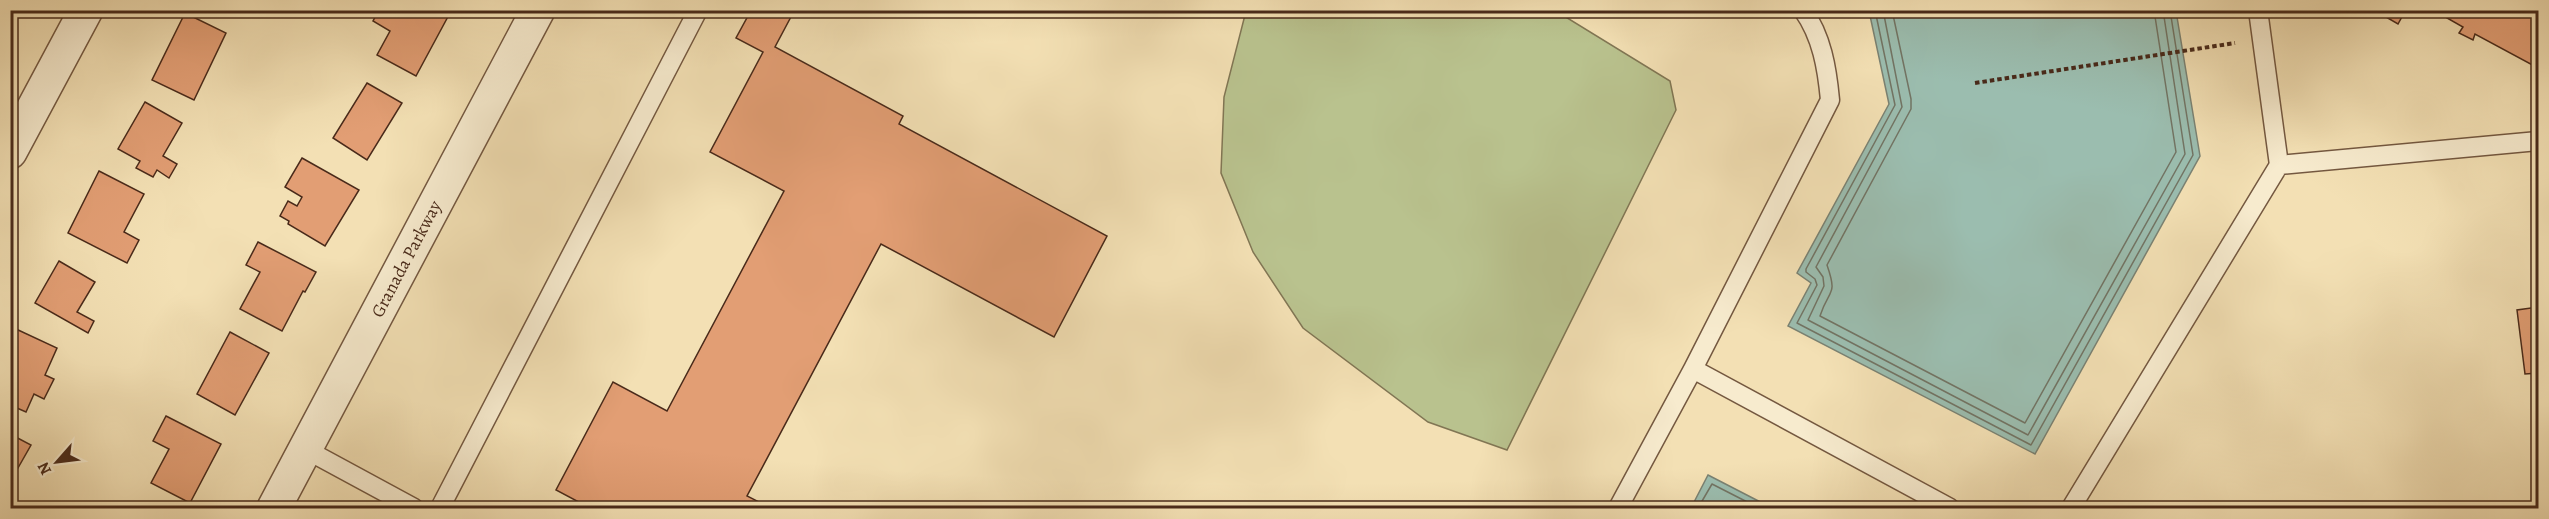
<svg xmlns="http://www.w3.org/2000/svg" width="2549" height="519" font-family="Alegreya,serif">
  <rect width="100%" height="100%" fill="#f3e0b4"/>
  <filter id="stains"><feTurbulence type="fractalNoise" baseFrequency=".00333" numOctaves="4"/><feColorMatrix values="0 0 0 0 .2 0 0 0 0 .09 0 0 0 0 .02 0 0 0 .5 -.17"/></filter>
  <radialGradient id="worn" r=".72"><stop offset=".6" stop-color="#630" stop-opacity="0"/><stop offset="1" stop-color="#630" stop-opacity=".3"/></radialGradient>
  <path fill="#b9c28e" stroke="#817654" stroke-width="1.5" d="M1246,11H1556L1670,81L1676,110L1507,450L1428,422L1303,328L1253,252L1221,173L1224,97Z"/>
  <path fill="#9bbdaf" stroke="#7a8273" stroke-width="1.5" d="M1869,11H2176L2200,156L2035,454L1788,326L1811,283L1797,273L1889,104Z
    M1708,475L1772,508H1691Z"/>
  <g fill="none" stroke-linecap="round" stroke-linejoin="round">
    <path stroke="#727464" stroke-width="1.5" d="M1875,10L1895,105L1806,269V272L1815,279L1817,285L1797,323L2031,445L2193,155L2170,10
      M1883,10L1902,107L1816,267L1823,277L1824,286L1808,320L2028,435L2185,154L2163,10
      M1892,10L1911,99V109L1827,265C1838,297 1829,288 1820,316L2025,423L2176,152L2154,10
      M1698,508L1712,484L1759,508"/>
  </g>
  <path fill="#e29e74" stroke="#492a1a" stroke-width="1.5" d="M379,10L451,11L416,76L377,55L390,31L373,21Z
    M742,10H789L793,13L775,47L903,116L899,124L1107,236L1054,337L881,244L747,496L771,508H590L556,490L613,382L667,411L784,191L710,152L763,52L736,38L749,14Z
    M2381,10H2414L2412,14L2403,15L2398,24L2379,13Z
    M2433,10H2538V68L2475,34L2473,40L2459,33L2463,27Z
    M185,13L226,33L194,100L152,80Z
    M367,83L402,103L367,160L333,138Z
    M145,102L182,123L163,156L177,164L169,178L157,170L153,177L136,168L140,161L118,149Z
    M302,158L359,190L325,246L288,224L289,221L280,216L288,201L297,206L302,197L285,187Z
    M99,171L144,194L124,232L139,240L127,263L68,233Z
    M258,242L316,272L305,292L303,291L282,331L240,309L260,272L246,265Z
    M59,261L95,282L77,312L94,321L88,333L35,303Z
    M2538,307V373L2525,374L2517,310Z
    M16,329L57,348L45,375L54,379L44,399L34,394L26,412L10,405V341Z
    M230,332L269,353L235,415L197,394Z
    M166,416L221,444L190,503L151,483L169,449L153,441Z
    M10,434L31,445L10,482Z"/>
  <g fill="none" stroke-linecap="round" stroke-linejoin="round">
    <defs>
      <path id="lane" d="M2279,165L2538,141
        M1693,369L1830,100C1827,68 1822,37 1803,10
        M305,449L414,508
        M440,508L698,10
        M1618,508L1693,369L1950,508
        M2071,508L2279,165L2258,10"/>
      <g id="street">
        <path d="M10,152L86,10"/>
        <path id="s1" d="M274,508L538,10"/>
      </g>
    </defs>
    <use href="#lane" stroke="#745840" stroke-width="21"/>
    <use href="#street" stroke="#745840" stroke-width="36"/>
    <path stroke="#492a1a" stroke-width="4" stroke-dasharray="4.5 3" stroke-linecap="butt" d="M1975,83L2235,43"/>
    <use href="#lane" stroke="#f7ebce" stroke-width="18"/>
    <use href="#street" stroke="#f7ebce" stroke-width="33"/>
  </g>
  <g text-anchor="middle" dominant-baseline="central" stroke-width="4.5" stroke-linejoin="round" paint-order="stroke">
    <g font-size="18" fill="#492a1a" stroke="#f7ebce">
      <text stroke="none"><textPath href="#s1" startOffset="282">Granada Parkway</textPath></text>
    </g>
  </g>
  <rect width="2549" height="519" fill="none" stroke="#f3e0b4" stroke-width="36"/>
  <rect x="12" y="12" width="2525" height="495" fill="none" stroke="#492a1a" stroke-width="3"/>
  <rect x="18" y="18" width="2513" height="483" fill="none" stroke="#492a1a" stroke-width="1.5"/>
  <g transform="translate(57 462) rotate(242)" stroke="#f7ebce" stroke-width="4.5" paint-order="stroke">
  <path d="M0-4.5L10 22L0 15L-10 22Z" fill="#492a1a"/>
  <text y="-9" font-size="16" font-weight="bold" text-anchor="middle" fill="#492a1a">N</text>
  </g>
  <rect width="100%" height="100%" filter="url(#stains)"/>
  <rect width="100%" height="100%" fill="url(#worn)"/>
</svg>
